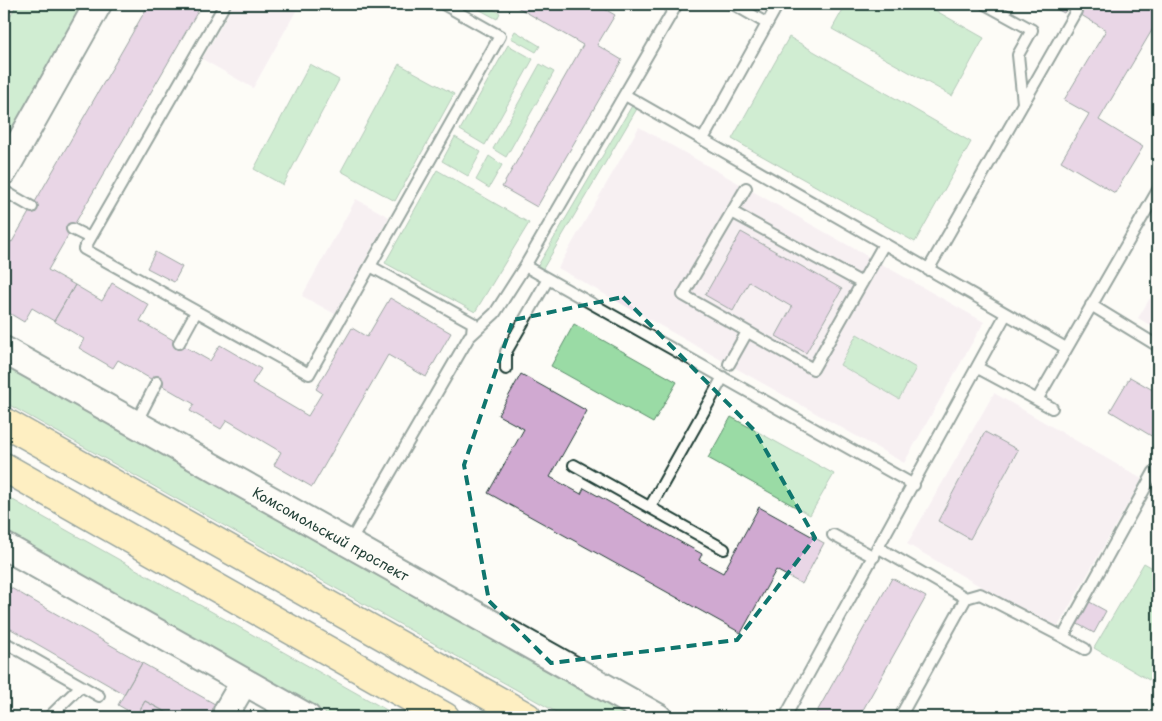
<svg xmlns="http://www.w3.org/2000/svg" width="1162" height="721" font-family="'Playpen Sans',sans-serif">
  <rect width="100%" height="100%" fill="#fdfcf7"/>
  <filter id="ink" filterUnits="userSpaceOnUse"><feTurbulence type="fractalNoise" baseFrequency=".02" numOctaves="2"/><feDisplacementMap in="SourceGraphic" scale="10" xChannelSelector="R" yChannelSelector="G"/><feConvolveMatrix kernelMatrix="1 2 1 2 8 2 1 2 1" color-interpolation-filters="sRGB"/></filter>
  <g filter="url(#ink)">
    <path fill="#f0e3ec" d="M234,4H300L253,88L202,59Z
      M639,127L984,322L904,463L558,268Z
      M356,199L389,217L335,314L302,296Z
      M1158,285V330L1138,318Z
      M994,393L1142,479L1056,630L907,544Z"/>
    <path fill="#9adba5" stroke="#5c8c6c" d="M17,4H87L4,153V27Z
      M469,4H484L500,13L497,19Z
      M846,4H924L984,38L952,96L832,29Z
      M515,31L540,46L536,52L511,38Z
      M789,37L971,142L915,242L732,139Z
      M508,45L533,59L485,145L460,130Z
      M310,64L339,80L283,185L254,169Z
      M399,64L454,94L395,201L341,171Z
      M540,64L554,72L506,157L493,149Z
      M633,104L638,107L541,272L536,269Z
      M455,137L481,152L468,176L442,161Z
      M489,156L502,165L489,188L476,180Z
      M437,170L529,223L475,312L385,263Z
      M574,324L677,382L653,423L551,366Z
      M857,334L916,368L899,399L840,365Z
      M4,360L640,717H565L4,402Z
      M731,417L834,474L810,515L708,458Z
      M4,495L399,717H332L4,532Z
      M1144,563L1158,571V663L1149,680L1094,648Z"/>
    <path fill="#d0a9d1" stroke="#1f3d34" d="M149,4H202L48,270L75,285L54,321L32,308L24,322L4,310V242L6,239L12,242Z
      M512,4H596L615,15L597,45L622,60L537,207L502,187L583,45Z
      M1047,4H1158V20L1099,120L1143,147L1115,193L1061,161L1089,114L1064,100L1106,30L1068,7L1064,13Z
      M741,232L842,289L806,353L776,336L792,307L749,282L733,311L705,295Z
      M155,252L182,267L174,282L147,268Z
      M112,283L149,305L140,321L210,361L220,345L261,369L252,383L308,416L322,393L316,389L352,328L367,337L390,298L451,333L426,377L388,355L312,487L274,465L281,452L227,420L221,429L190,411L194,404L118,360L113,368L79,348L84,339L54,321L75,285L102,301Z
      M521,374L587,411L550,477L581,494L584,488L702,554L699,560L723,573L759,507L824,543L802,584L776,570L741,633L488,493L524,429L498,415Z
      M1130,377L1158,393V440L1110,411Z
      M985,432L1018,450L970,539L938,521Z
      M892,578L926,597L859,717H814Z
      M4,584L142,663L124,694L4,625Z
      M1086,600L1106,611L1094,633L1074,622Z
      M142,663L238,717H175L145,701L137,716L118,705Z
      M145,701L175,717H135Z"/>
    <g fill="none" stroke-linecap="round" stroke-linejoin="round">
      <defs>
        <path id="service" d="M225,4L84,249L309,374L500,36L443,4
          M733,4L766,23
          M985,4L1032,30L1018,55L1023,103
          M625,95L1066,348
          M703,139L778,4
          M746,188L683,295L813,369L884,244
          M4,191L32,207
          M732,212L862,283
          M72,229L90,238
          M370,266L473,323L472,333
          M525,266L914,485
          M928,270L1076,11
          M1091,305L1158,346
          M179,343L196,312
          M729,364L747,332
          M978,368L1052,408
          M506,369V352L548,279
          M1037,400L1158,190
          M136,423L157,382
          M574,465L724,549
          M650,507L723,377
          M833,535L874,557
          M349,544L469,337L495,313L525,266L677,4
          M879,548L966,598L980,594L1063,637L1154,472L1158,475
          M1063,637L1085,649
          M4,642L99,696
          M49,717L81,686
          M785,717L1006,314
          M900,717L966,598"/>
        <g id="tertiary">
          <path d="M4,171L98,4"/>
          <path id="s1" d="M4,350L658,717"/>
          <path d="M4,546L307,717"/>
          <path d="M227,711L244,682"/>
        </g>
        <path id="primary" d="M4,422L527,717
          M4,467L445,717"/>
      </defs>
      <use href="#service" stroke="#1f3d34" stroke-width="14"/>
      <use href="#tertiary" stroke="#1f3d34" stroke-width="30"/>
      <use href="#primary" stroke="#1f3d34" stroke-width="31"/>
      <use href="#service" stroke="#fdfcf7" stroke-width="10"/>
      <use href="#tertiary" stroke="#fdfcf7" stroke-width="26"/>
      <use href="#primary" stroke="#ffdf80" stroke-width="28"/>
    </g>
  </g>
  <path d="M0 0H1162V721H0ZM623,297L755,431L815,538L737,640L551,663L489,601L464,465L513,320Z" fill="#fdfcf7" fill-opacity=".55" fill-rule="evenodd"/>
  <path fill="none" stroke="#0f766e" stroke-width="4" stroke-dasharray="10 6" stroke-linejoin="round" d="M623,297L755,431L815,538L737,640L551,663L489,601L464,465L513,320Z"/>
  <g text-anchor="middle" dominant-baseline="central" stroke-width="4" stroke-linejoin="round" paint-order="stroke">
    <g font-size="14" fill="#1f3d34" stroke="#fdfcf7">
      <text stroke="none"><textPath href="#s1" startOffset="375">Комсомольский проспект</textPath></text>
    </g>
  </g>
  <rect width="1162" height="721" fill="none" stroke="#fdfcf7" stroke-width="20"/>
  <rect x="10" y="10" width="1142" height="701" fill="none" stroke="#1f3d34" stroke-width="2" filter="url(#ink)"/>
</svg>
